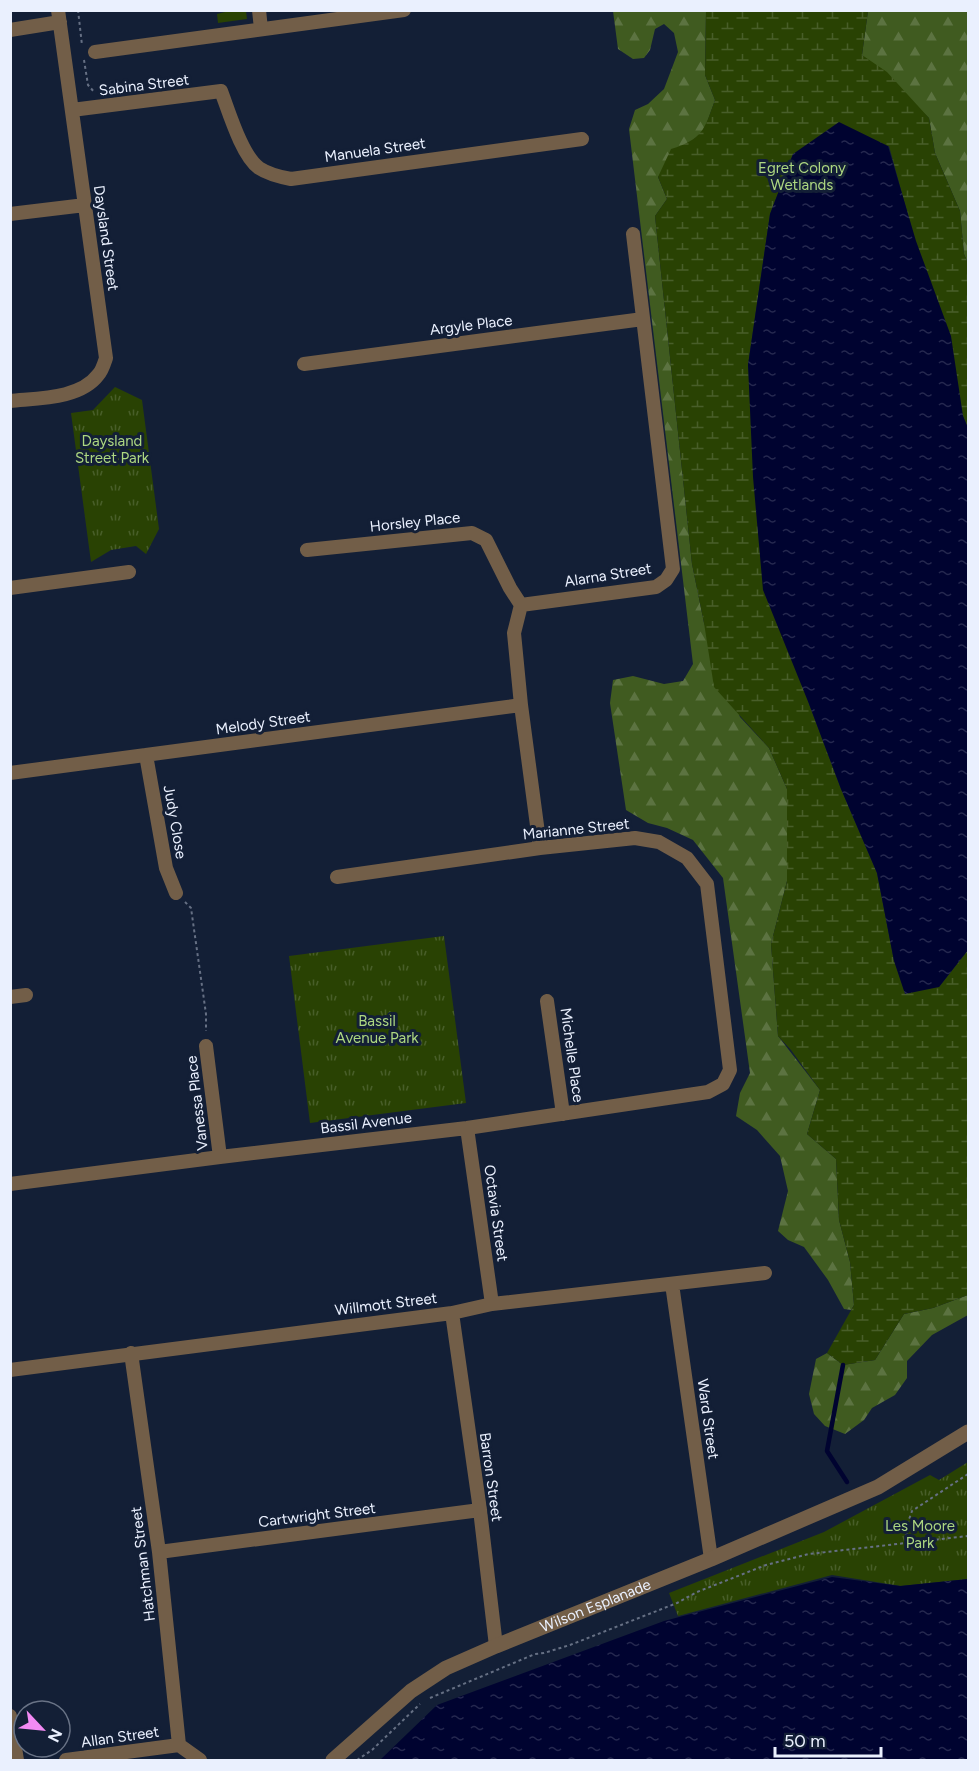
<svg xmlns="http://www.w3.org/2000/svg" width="979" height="1771" font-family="Figtree,sans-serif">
  <defs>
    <pattern id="grass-tufts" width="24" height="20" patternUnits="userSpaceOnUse" patternTransform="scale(1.5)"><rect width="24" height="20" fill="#294203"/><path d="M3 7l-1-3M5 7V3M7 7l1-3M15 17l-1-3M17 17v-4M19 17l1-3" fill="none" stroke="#485e29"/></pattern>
    <pattern id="forest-firs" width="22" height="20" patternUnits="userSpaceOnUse" patternTransform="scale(1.5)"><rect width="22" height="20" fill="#405b20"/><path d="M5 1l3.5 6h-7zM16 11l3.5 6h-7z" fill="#5c7341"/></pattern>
    <pattern id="wetland-marsh" width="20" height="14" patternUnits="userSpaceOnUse" patternTransform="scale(1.5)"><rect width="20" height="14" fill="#294203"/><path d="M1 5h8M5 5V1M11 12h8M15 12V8" fill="none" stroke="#485e29"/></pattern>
    <pattern id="water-ripples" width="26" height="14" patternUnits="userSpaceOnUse" patternTransform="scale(1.5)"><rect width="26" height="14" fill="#000330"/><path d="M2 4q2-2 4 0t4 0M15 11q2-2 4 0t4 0" fill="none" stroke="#25284f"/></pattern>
  </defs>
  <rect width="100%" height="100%" fill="#131f36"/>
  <path fill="url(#grass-tufts)" d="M115,387L142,400L159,529L146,554L136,546L111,550L91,562L71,413L93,410Z
    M444,936L466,1103L310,1123L289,956Z
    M968,1462V1579L901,1586L832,1575L678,1616L669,1593L824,1532L930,1475L939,1480Z"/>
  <path fill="url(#forest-firs)" d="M613,11H706L705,75L715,100L704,131L688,144L658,177L667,199L655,216L692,564L704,623L740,717L769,748L787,789V881L771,944L778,1036L820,1090L807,1134L836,1159L839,1220L850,1262L854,1305L851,1310L844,1309L828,1280L804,1247L788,1240L778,1231L788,1191L780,1156L757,1130L736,1116L740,1093L750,1073L723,878L693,840L667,828L648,823L626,810L610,703L613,680L633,676L664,684L683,681L693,664L629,129L635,110L648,104L664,89L678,52L674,33L664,24L655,29L650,50L644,58L633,59L618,49Z
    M868,11H968V263L964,254L960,211L935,153L929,118L862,55Z
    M968,1295V1315L932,1335L907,1361V1378L895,1395L872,1408L864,1420L845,1434L825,1426L814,1414L809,1394L816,1359L827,1353L843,1365L875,1360L904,1314L933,1308Z"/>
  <path fill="url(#wetland-marsh)" d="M706,10L868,11L862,55L887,72L929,118L935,153L960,211L964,254L968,263V428L963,416L889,146L793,154L770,214L748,365L809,704L841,789L877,873L894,961L939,987L968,950V1295L933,1308L904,1314L875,1360L843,1365L827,1353L854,1305L850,1262L839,1220L836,1159L807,1134L820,1090L791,1050L778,1036L771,944L787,881V789L769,748L714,687L704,623L692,564L655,216L667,199L658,177L671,149C703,139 704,130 715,100L705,75Z"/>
  <path fill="#294203" d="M225,11H246L247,19L218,23L217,14L225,12Z"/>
  <path fill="url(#water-ripples)" d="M839,122L888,146L916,241L951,336L963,416L968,428V950L939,987L905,994L894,961L877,873L841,789L809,704L763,590L753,477L748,365L770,214L793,154Z
    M832,1577L900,1586L968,1579V1760H380L437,1705L664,1621Z"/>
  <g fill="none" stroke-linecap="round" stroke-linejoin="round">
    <path stroke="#000330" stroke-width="4.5" d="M843,1365L827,1451L847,1482"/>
    <path stroke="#667084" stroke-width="2" stroke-dasharray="3 3" stroke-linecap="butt" d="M78,10L82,45
      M84,60L88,85L95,93
      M185,902L191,908L206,1014V1031
      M907,1542L906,1528L912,1511L968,1474
      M430,1698L535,1654L544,1653L570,1645L677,1603L697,1592L766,1565L809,1554L968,1536
      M357,1760L372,1750L420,1704"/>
    <path stroke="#725e48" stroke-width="14" d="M259,10L261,29
      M10,30L60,22
      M95,52L404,10
      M72,110L221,91C229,112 242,156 259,168C268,174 280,177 291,179L582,139
      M10,214L85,205
      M304,364L643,319
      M10,401C38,398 80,399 98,375C102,371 104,364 106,358L58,10
      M307,550L472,533L486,540L510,588L521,605
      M10,588L129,572
      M146,755L166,868L176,893
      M10,773L521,705
      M540,848L521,705L514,633L521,605L656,587L666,580L673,569L633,234
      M10,997L26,995
      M547,1001L563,1114
      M206,1046L220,1157
      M467,1128L492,1304
      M10,1184L220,1157L467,1128L708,1092L723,1084L730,1070L707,884L687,858L659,842L635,838L540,848L337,877
      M672,1284L711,1559
      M452,1313L480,1510L496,1646
      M131,1353L159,1552L179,1745L200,1760
      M10,1370L452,1313L492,1304L765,1273
      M159,1552L480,1510
      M10,1716L17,1760
      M66,1760L179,1745"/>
    <path stroke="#725e48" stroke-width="15" id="s1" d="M333,1760L411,1691L446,1668L496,1646L711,1559L878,1487L968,1432"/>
  </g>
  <g text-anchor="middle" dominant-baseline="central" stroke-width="6" stroke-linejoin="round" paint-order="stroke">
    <g font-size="15" fill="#eaf0fe" stroke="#131f36">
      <text transform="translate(144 85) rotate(-7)">Sabina Street</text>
      <text transform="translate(375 150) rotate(-8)">Manuela Street</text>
      <text transform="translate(106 238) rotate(82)">Daysland Street</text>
      <text transform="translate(471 325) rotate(-7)">Argyle Place</text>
      <text transform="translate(415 522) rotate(-6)">Horsley Place</text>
      <text transform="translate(608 575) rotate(-9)">Alarna Street</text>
      <text transform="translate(263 723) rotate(-8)">Melody Street</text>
      <text transform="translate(175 822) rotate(80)">Judy Close</text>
      <text transform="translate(576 829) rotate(-6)">Marianne Street</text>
      <text transform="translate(572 1055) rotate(82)">Michelle Place</text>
      <text transform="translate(197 1103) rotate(-97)">Vanessa Place</text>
      <text transform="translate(366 1123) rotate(-7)">Bassil Avenue</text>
      <text transform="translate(496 1213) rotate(82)">Octavia Street</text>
      <text transform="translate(386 1304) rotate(-7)">Willmott Street</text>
      <text transform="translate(708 1419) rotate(82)">Ward Street</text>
      <text transform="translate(491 1477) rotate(82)">Barron Street</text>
      <text transform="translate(317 1515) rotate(-7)">Cartwright Street</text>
      <text transform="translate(143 1564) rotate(-97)">Hatchman Street</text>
      <text stroke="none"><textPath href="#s1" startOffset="308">Wilson Esplanade</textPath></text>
      <text transform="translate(120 1737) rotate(-8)">Allan Street</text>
    </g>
    <g font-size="15" fill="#add781" stroke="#131f36">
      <text x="802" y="168">Egret Colony<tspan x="802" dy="17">Wetlands</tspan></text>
      <text x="112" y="441">Daysland<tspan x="112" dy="17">Street Park</tspan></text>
      <text x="377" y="1021">Bassil<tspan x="377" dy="17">Avenue Park</tspan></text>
      <text x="920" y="1526">Les Moore<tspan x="920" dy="17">Park</tspan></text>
    </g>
  </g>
  <rect width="979" height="1771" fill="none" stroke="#eaf0fe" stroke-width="24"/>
  <g transform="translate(42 1729) rotate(116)"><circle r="28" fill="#131f36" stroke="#697386" stroke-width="1.5"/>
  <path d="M0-4.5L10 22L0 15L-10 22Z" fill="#f28af3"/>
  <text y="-9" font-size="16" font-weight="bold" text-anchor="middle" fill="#eaf0fe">N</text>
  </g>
  <path d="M775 1747v9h106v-9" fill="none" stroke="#eaf0fe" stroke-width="3"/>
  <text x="784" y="1747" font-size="18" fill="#eaf0fe" stroke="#131f36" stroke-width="4.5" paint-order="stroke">50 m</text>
</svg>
